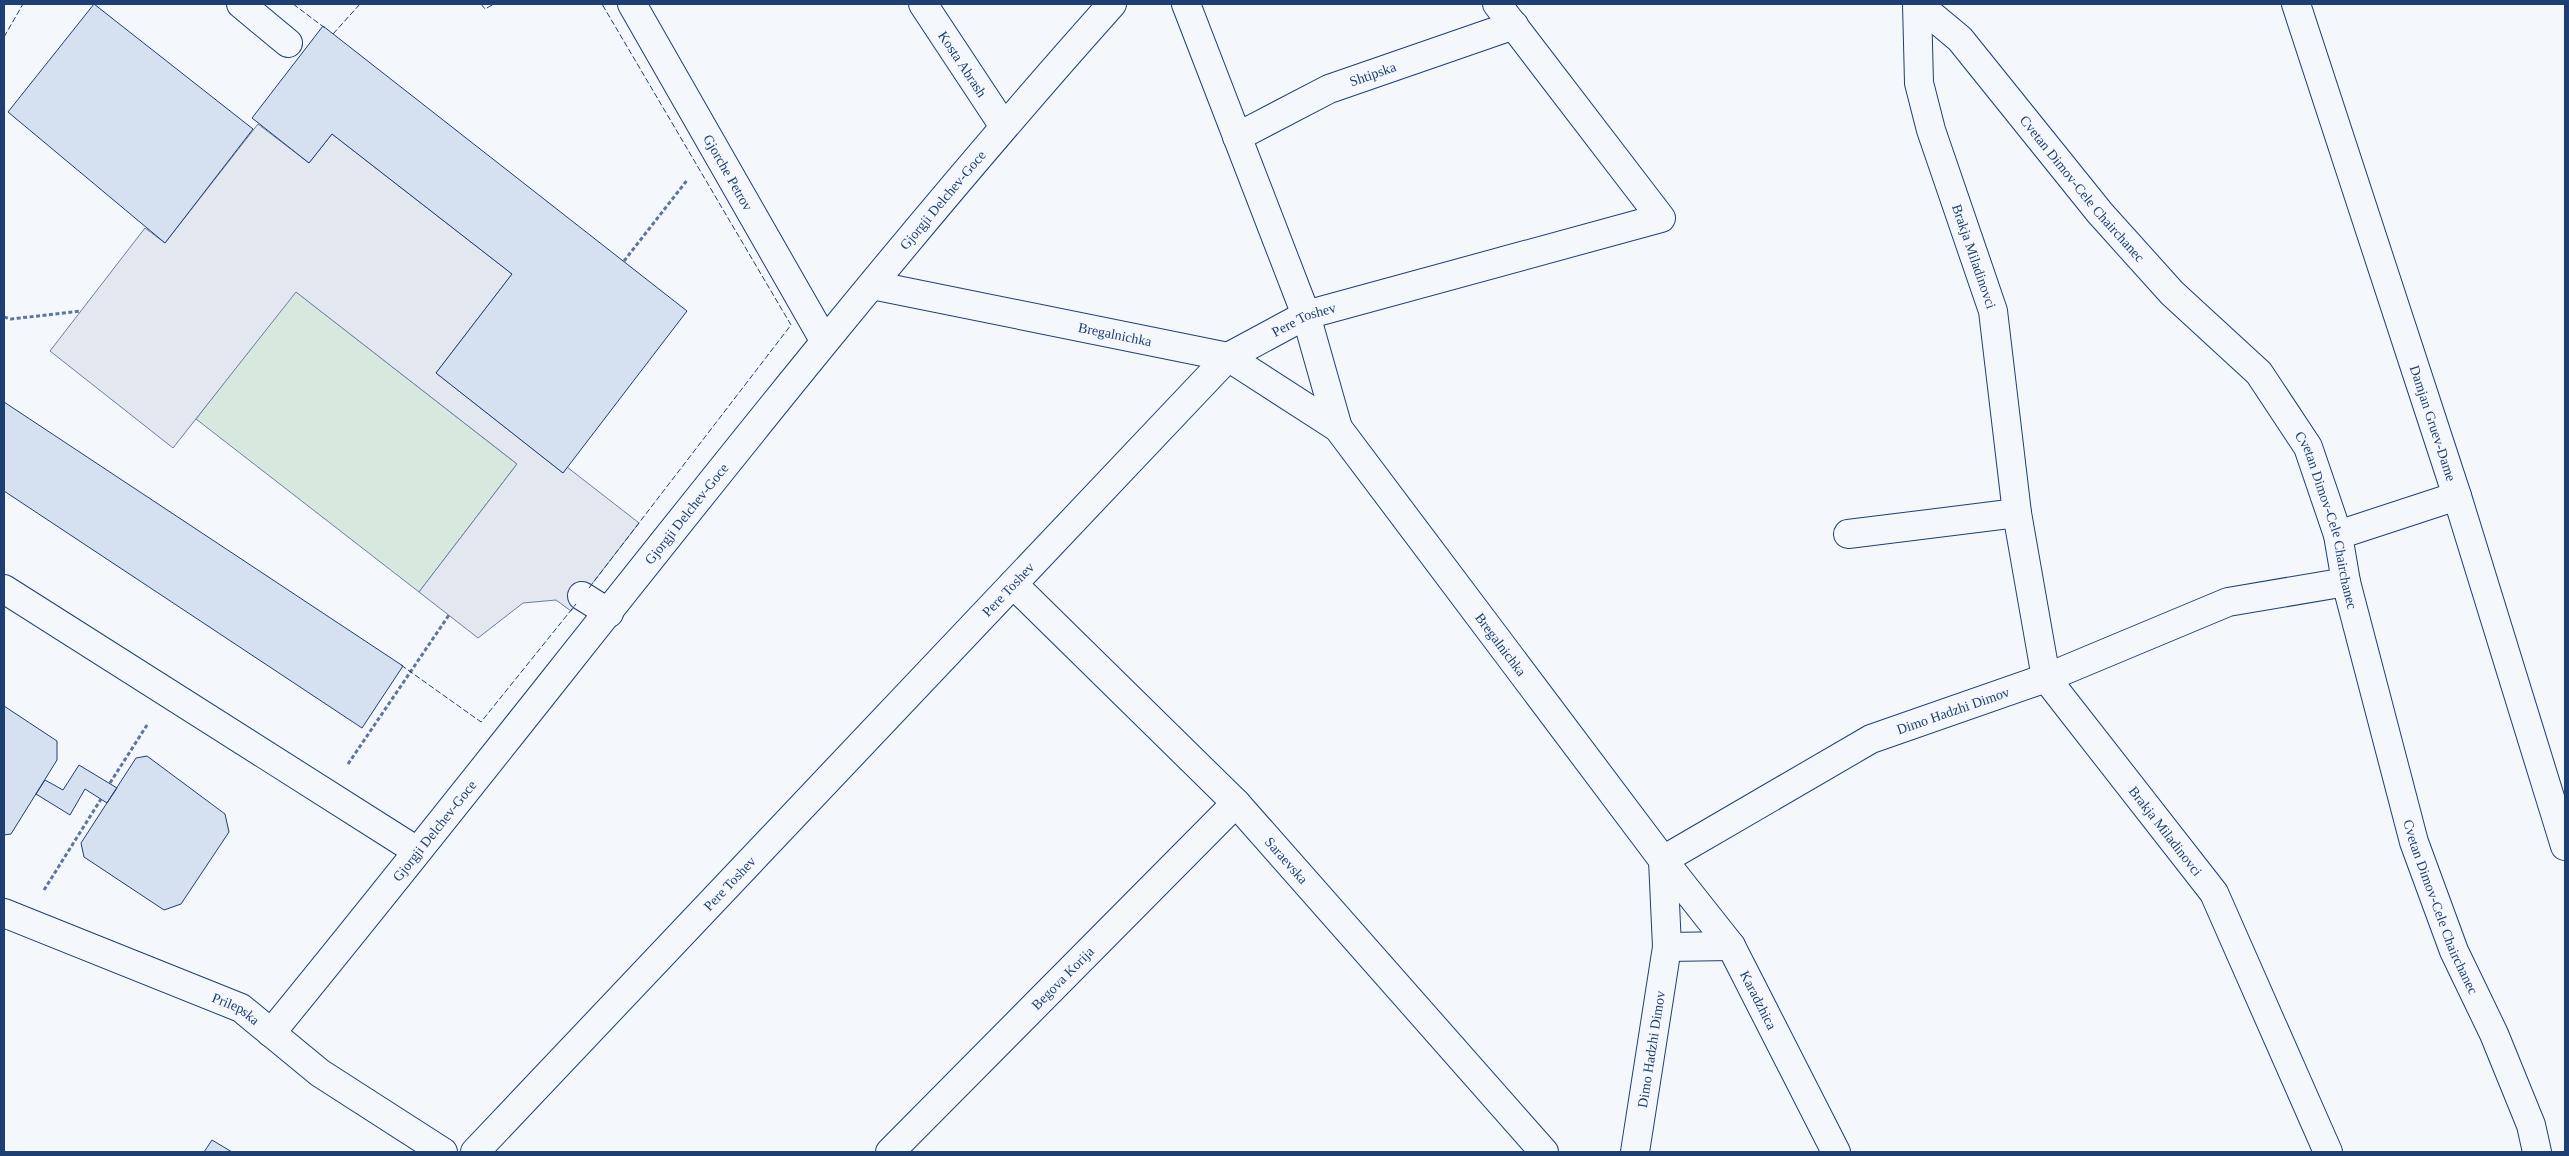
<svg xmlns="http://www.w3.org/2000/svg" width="2569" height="1156" font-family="'Times New Roman',serif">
  <rect width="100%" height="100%" fill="#f4f7fb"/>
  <path fill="#d7e8df" stroke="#687fa3" d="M295,291L517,464L419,592L196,419Z"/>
  <path fill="#e3e8f0" stroke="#687fa3" d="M258,124L309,163L332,134L512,274L436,373L563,473L567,467L639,523L571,611L556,600L523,603L478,638L419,592L517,464L296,292L173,448L50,351L145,228L165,243Z"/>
  <path fill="#d5e0f0" stroke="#1d3f73" d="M94,4L253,129L165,243L8,112Z
    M323,26L687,311L563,473L436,373L512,274L332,134L309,163L252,118Z
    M4,402L403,666L362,728L4,491Z
    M4,706L57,741V760L11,834L4,835Z
    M147,756L225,814L229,832L181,904L164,910L84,857L81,843L136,758Z
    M79,765L117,788L107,803L85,789L70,815L36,794L45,780L63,790Z
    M212,1140L232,1152H204Z"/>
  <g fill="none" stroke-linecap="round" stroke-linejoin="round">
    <defs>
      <g id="minor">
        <path d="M241,4L288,43"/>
        <path id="s1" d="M632,4L824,340"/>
        <path id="s2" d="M923,4L1003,125"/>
        <path d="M1186,4L1306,315L1338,428"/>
        <path id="s3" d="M1917,4L1919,83L1931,130L1993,311L2017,513L2046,678L2214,893L2328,1152"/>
        <path id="s4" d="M1918,4L1960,39L2100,213L2172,293L2259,373L2308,447L2338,535L2346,582L2414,842L2454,951L2494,1034L2531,1125L2537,1152"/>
        <path id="s5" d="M2296,4L2457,496L2565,846"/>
        <path id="s6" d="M1237,137L1329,89L1514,25"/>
        <path id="s7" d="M872,285L1228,357L1338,428L1663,860L1731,946L1836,1152"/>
        <path d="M1848,534L2017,513"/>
        <path d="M2338,535L2457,496"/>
        <path id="s8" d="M1013,584L1236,803L1544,1152"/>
        <path d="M4,589L417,851"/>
        <path d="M582,596L609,613"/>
        <path id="s9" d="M4,913L241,1008L320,1073L443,1152"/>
        <path d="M1667,947L1731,946"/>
        <path id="s10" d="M271,1033C552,690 817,334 1112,4"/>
        <path id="s11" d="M475,1152L1228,357L1306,315L1661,218L1497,4"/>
        <path id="s12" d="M890,1152L1236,803"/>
        <path id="s13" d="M1635,1152L1667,947L1663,860L1871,739L2046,678L2228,602L2346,582"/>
      </g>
    </defs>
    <use href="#minor" stroke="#1d3f73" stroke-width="30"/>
    <path stroke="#5e769c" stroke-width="3" stroke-dasharray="4 2.5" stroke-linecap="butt" d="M624,261L688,179
      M4,317L11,319L81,311
      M348,764L449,615
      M110,783L147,725
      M44,890L101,799"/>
    <use href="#minor" stroke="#f4f7fb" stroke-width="28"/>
    <path stroke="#1d3f73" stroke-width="1" stroke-dasharray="6 2.5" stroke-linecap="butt" d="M293,4L325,28
      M481,4L485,9L494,4
      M333,34L360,4
      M4,37L23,4
      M589,588L791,325L602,4
      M401,665L481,722L576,604"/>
  </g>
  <g text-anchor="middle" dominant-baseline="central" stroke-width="4" stroke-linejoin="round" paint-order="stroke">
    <g font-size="14" fill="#1d3f73" stroke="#f4f7fb">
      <text stroke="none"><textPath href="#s2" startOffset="72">Kosta Abrash</textPath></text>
      <text stroke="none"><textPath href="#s6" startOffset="150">Shtipska</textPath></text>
      <text stroke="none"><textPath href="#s1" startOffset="194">Gjorche Petrov</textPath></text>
      <text stroke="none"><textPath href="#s4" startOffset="248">Cvetan Dimov-Cele Chairchanec</textPath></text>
      <text stroke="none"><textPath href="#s10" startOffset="1070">Gjorgji Delchev-Goce</textPath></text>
      <text stroke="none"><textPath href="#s3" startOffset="261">Brakja Miladinovci</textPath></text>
      <text stroke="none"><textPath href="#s11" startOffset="1180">Pere Toshev</textPath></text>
      <text stroke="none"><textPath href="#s7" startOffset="248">Bregalnichka</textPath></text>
      <text stroke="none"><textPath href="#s5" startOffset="441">Damjan Gruev-Dame</textPath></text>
      <text stroke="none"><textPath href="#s10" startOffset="665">Gjorgji Delchev-Goce</textPath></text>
      <text stroke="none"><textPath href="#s4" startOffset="668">Cvetan Dimov-Cele Chairchanec</textPath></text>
      <text stroke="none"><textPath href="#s11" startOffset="775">Pere Toshev</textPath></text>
      <text stroke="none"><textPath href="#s7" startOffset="765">Bregalnichka</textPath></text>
      <text stroke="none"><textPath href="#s13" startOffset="622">Dimo Hadzhi Dimov</textPath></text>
      <text stroke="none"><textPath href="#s10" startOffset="260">Gjorgji Delchev-Goce</textPath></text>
      <text stroke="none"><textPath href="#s3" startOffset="884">Brakja Miladinovci</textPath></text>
      <text stroke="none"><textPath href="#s8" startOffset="389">Saraevska</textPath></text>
      <text stroke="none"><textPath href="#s11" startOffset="370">Pere Toshev</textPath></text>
      <text stroke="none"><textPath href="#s4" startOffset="1072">Cvetan Dimov-Cele Chairchanec</textPath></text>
      <text stroke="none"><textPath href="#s12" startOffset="245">Begova Korija</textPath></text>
      <text stroke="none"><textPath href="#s7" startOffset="1205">Karadzhica</textPath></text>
      <text stroke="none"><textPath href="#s9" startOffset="251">Prilepska</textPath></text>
      <text stroke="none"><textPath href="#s13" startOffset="104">Dimo Hadzhi Dimov</textPath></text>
    </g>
  </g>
  <rect width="2569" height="1156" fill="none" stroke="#1d3f73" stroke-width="10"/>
</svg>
